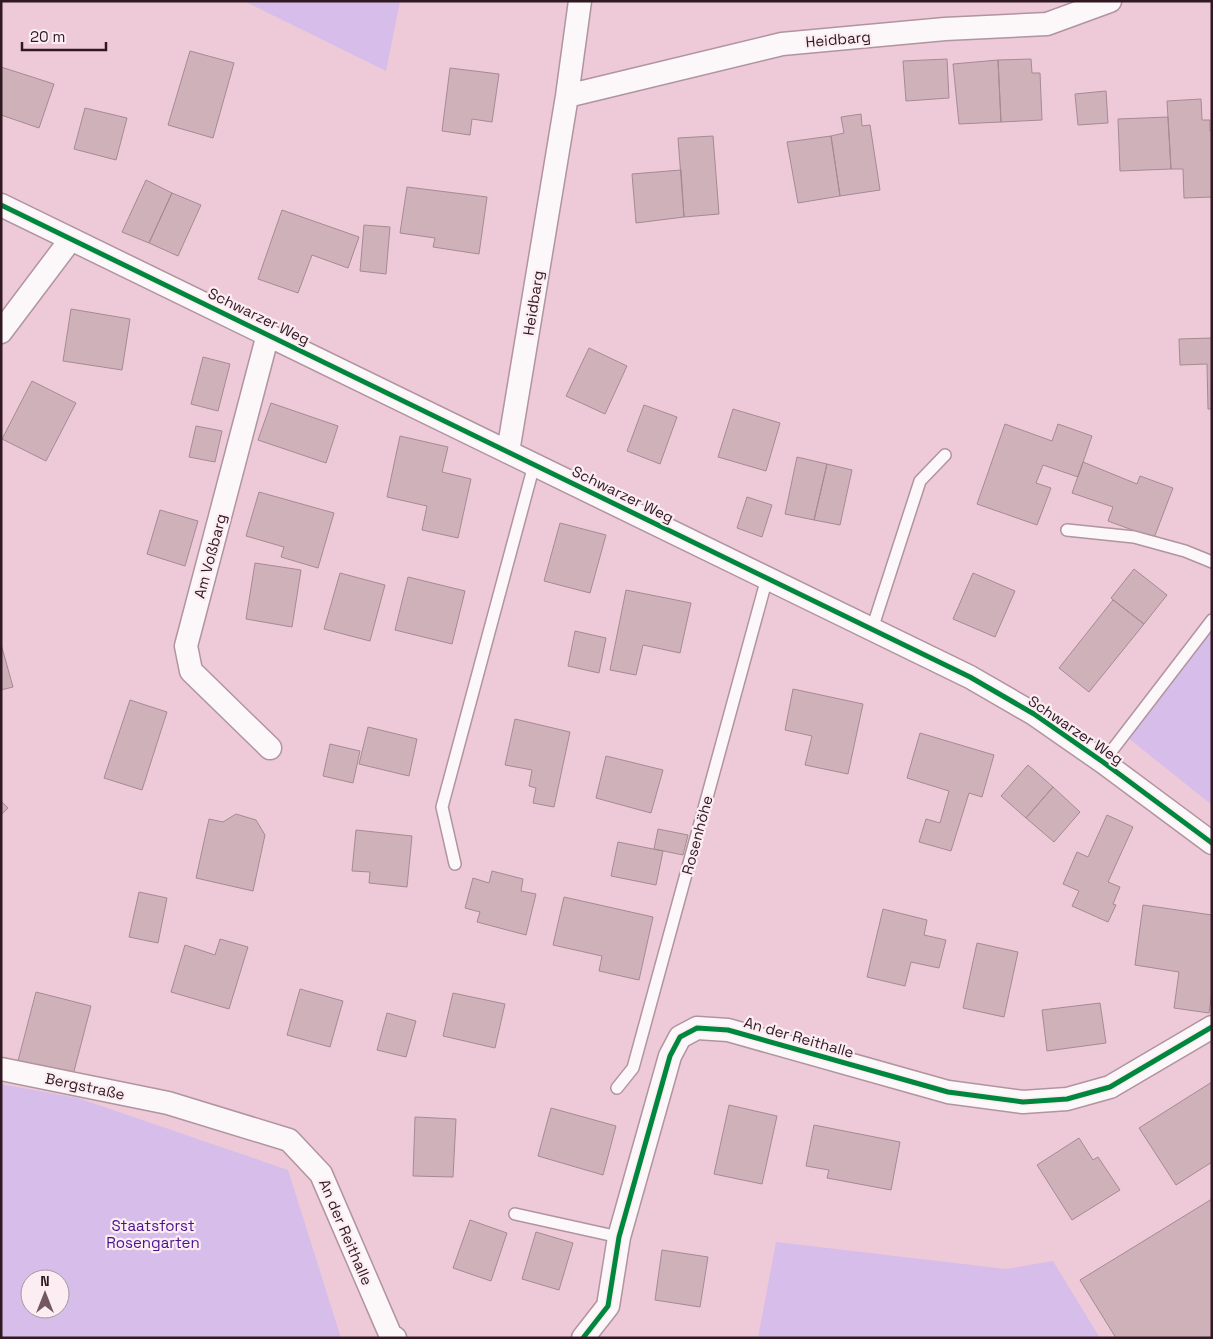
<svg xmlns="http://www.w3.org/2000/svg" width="1213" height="1339" font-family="'Space Grotesk',sans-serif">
  <rect width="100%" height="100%" fill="#eec9d8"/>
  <path fill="#d6bdea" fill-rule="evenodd" d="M244,1H400L386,71Z
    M1212,625V805L1122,733Z
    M1,1084L78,1098L288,1170L341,1338H1ZM30,1279H60V1309H30Z
    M776,1242L1006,1269L1053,1261L1100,1338H758Z"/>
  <path fill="#cfb1b9" stroke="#a68a92" d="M190,51L234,63L213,138L168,125Z
    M947,59L949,98L906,101L903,61Z
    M1031,59L1032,73H1040L1042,120L1001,122L998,60Z
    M998,60L1001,122L959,124L953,64Z
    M1,67L54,84L39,128L1,115Z
    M450,68L499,74L492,122L472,119L470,135L442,131Z
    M1106,91L1108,123L1078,125L1075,94Z
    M1201,99L1202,120H1210V131L1212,130V197L1184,198L1183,169H1171L1167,101Z
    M85,108L127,118L116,160L74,149Z
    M861,114L862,126L870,125L880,190L840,196L831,136L844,133L841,117Z
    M1168,117L1171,169L1120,171L1118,119Z
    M713,136L719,214L684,217L678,138Z
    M831,136L840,196L798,203L787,142Z
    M681,170L684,217L636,223L632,174Z
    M146,180L172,193L149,243L122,232Z
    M407,187L487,197L479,254L433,247L435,238L400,233Z
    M172,193L201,205L178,256L149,243Z
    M282,210L359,237L348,268L312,255L298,293L258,279Z
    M364,225L390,227L386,274L360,271Z
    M71,309L130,319L122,370L63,361Z
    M1212,338V409H1208L1207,364L1180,365L1179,339Z
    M589,348L627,366L605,414L566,396Z
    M203,357L230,364L218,411L191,404Z
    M32,381L76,403L46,461L2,439Z
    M271,403L338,426L326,463L258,440Z
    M644,405L677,417L660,464L627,451Z
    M733,409L780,423L766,471L718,457Z
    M1005,424L1052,441L1058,424L1092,436L1078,477L1043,465L1036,483L1051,488L1037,525L977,504Z
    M196,426L222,431L215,462L189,457Z
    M400,436L448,447L442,472L471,479L458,538L422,530L427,506L387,497Z
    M797,457L827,464L814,520L785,514Z
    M1083,462L1137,484L1140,476L1173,488L1154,538L1108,521L1113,507L1072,493Z
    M827,464L852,470L840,525L814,520Z
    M259,492L334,513L318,568L281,557L284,547L246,536Z
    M747,497L772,505L762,537L737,528Z
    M160,510L198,521L185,566L147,554Z
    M560,523L606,535L590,593L544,581Z
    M255,563L301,570L292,627L246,619Z
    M1134,569L1167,595L1144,624L1111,598Z
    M340,573L385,585L370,641L324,629Z
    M973,573L1015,591L995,637L953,619Z
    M408,577L465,591L452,644L395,630Z
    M626,590L691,603L680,653L643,645L636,675L610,670Z
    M1113,600L1144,624L1089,692L1059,668Z
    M575,631L606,638L599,673L568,666Z
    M1,644L13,687L1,690Z
    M793,689L863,704L848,774L805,765L812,736L785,730Z
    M130,700L167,712L142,790L104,778Z
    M515,719L570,732L554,807L533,803L536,788L529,786L532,770L505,765Z
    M368,727L417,739L409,776L359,764Z
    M920,733L994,755L982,797L969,793L951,851L919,842L926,819L940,823L949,791L907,778Z
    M330,744L360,751L353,783L323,776Z
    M606,756L663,770L651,813L596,798Z
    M1028,765L1053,787L1026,818L1001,796Z
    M1053,787L1080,812L1054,842L1026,818Z
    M1,801L8,808L1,815Z
    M236,814L256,820L265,835L253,891L196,878L209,819L223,822Z
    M1107,815L1133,827L1108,882L1120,887L1113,904L1116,905L1108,922L1072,906L1079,891L1063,884L1077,852L1088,857Z
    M658,829L688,835L683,855L654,849Z
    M356,830L412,836L407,887L369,883L370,872L352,871Z
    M618,842L663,851L656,885L611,876Z
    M492,871L523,879L521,891L536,894L526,935L477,922L480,912L465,908L473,878L489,883Z
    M139,892L167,898L158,943L129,937Z
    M564,897L653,917L639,980L599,971L602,956L553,945Z
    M1143,905L1212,915V993L1209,1013L1174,1008L1179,972L1135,965Z
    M883,909L927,920L924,935L946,940L939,968L911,962L905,986L867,977Z
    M220,939L248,947L229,1009L171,992L185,945L215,955Z
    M977,943L1018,952L1004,1017L963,1008Z
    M300,989L343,1001L330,1047L287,1035Z
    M36,992L91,1006L73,1075L18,1061Z
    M453,993L505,1004L495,1048L443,1036Z
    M1100,1003L1106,1043L1047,1051L1042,1010Z
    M387,1013L416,1021L406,1057L377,1050Z
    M1212,1082V1162L1176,1185L1139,1128Z
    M729,1105L777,1116L762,1184L714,1174Z
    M551,1108L616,1126L603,1175L538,1156Z
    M415,1117L456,1119L453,1177L413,1176Z
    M814,1125L900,1142L891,1190L827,1178L829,1170L806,1166Z
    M1079,1138L1093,1160L1098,1157L1120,1190L1072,1220L1037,1165Z
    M1212,1199V1338H1116L1080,1280Z
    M470,1220L507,1233L491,1281L453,1268Z
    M536,1232L573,1243L559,1290L522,1279Z
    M662,1250L708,1257L700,1307L655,1300Z"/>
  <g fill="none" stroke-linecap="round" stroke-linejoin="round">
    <defs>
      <path id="service" d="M1067,530L1134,537L1185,551L1212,562
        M872,629L920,481L945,455
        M1103,762L1212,620
        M455,864L442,807L534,465
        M617,1088L633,1068L767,578
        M515,1214L619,1237"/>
      <path id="minor" d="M567,96L782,44L945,29L1047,24L1110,1
        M1,205L970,677L1034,714L1103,762L1212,843
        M1,332L71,239
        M268,334L186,646L191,671L270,748
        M508,452L567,96L580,1
        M1,1069L168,1103L289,1140L321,1174L390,1334L395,1338
        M583,1338L608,1306L619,1237L670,1056L680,1037L697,1028L728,1030L948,1092L1023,1102L1067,1099L1110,1087L1212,1027"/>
    </defs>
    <use href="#service" stroke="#b094a0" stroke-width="14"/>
    <use href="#minor" stroke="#b094a0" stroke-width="25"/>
    <use href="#service" stroke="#fcf7f9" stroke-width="11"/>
    <use href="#minor" stroke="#fcf7f9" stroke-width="22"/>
    <defs>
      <path id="cycleway" d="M1,205L970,677L1034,714L1103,762L1212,843
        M583,1338L608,1306L619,1237L670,1056L680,1037L697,1028L728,1030L948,1092L1023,1102L1067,1099L1110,1087L1212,1027"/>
    </defs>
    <use href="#cycleway" stroke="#fbedf2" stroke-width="8"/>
    <use href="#cycleway" stroke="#00873e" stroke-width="5"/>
  </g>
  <g text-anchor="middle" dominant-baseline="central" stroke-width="4.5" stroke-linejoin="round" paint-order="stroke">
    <g font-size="15" fill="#311923" stroke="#fbedf2">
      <text transform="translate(838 39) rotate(-5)">Heidbarg</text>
      <text transform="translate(533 303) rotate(-81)">Heidbarg</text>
      <text transform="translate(259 316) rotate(26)">Schwarzer Weg</text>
      <text transform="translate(623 494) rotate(26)">Schwarzer Weg</text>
      <text transform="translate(210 556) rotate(-75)">Am Voßbarg</text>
      <text transform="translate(1076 730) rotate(34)">Schwarzer Weg</text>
      <text transform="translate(697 835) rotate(-75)">Rosenhöhe</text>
      <text transform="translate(799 1037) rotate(16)">An der Reithalle</text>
      <text transform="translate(85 1086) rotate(12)">Bergstraße</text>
      <text transform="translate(346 1232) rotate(67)">An der Reithalle</text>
    </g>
    <g font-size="15" fill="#471190" stroke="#fbedf2">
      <text x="153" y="1225">Staatsforst<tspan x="153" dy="17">Rosengarten</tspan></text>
    </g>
  </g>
  <rect width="1213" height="1339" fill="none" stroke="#311923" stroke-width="5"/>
  <g transform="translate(45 1294)"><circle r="24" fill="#fbedf2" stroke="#aa989f"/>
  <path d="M0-4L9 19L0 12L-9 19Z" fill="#735762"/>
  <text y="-8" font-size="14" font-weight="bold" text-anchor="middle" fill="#311923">N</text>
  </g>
  <path d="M22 42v8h84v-8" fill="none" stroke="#311923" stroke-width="2.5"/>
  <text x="30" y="42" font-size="15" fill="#311923" stroke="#fbedf2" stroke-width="4" paint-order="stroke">20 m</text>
</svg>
